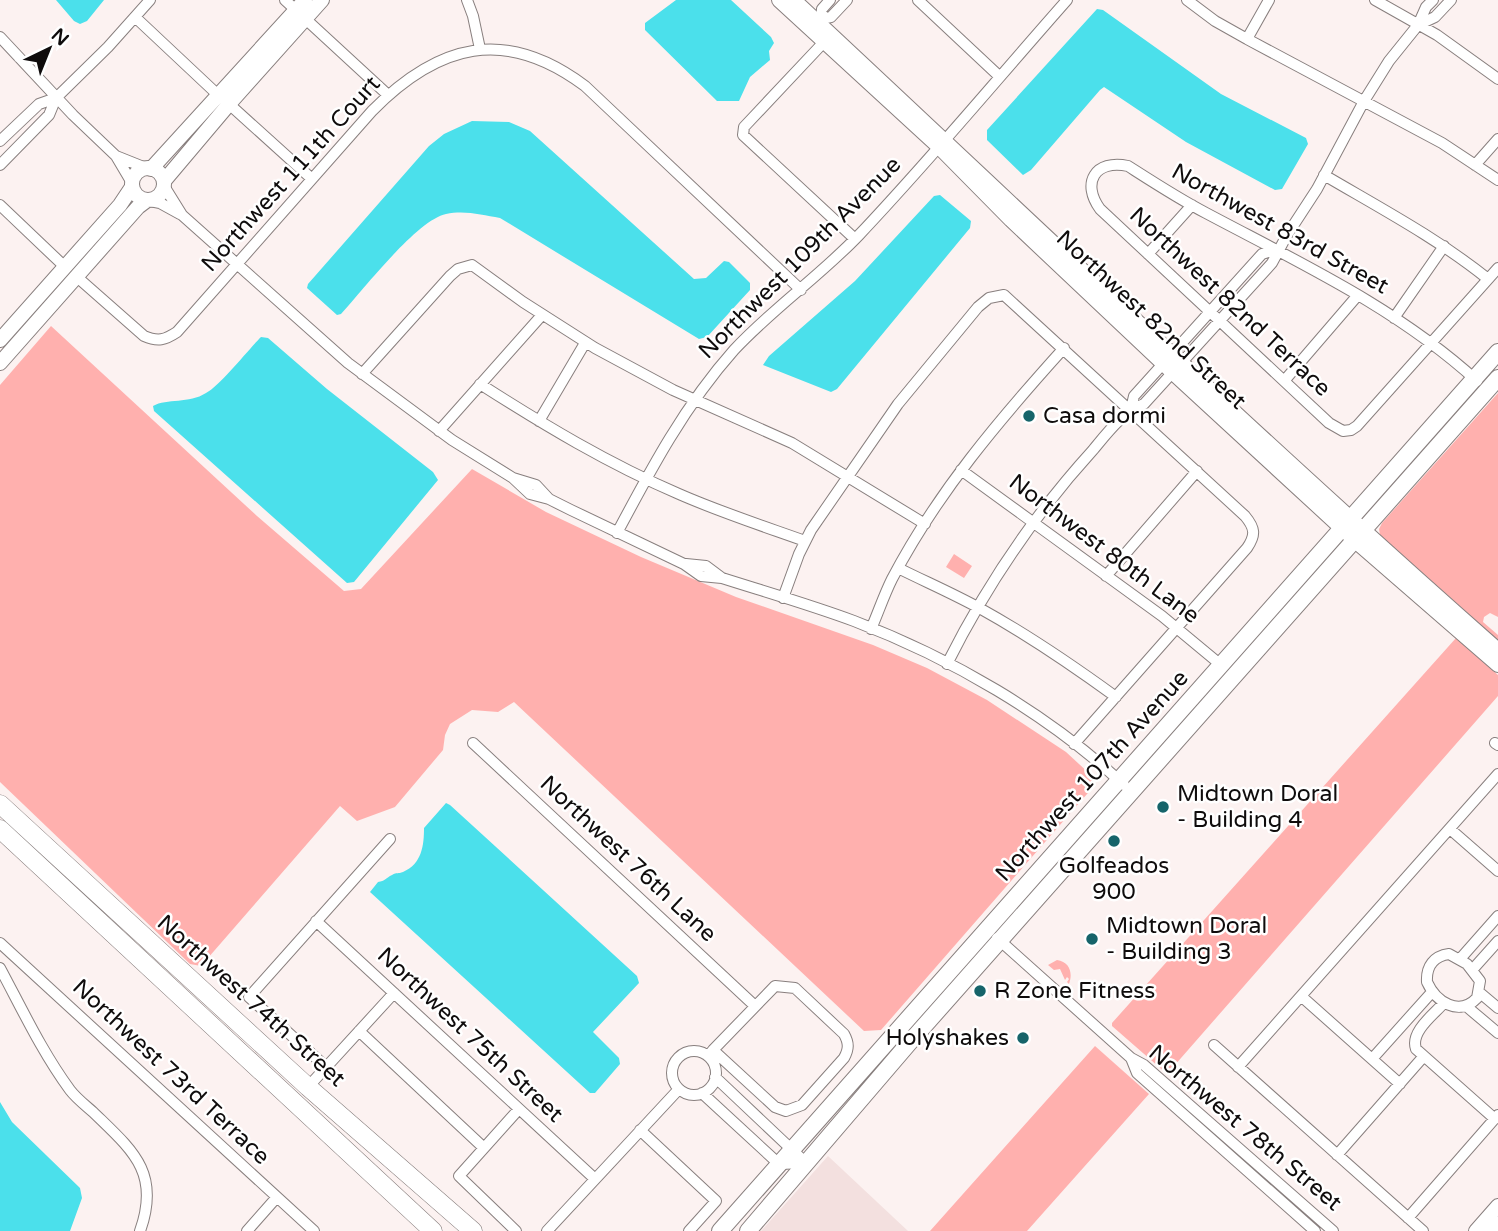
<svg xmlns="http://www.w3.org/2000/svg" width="1498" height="1231" font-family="'Varela Round',sans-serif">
  <rect width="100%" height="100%" fill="#fcf2f1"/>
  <path fill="#f3e0df" d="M828,1156L908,1231H761Z"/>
  <path fill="#ffb0ae" d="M51,326L257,516L344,591L361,589L472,469L546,512L641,557L736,597L873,645L927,668L987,700L1066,752L1092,776L1094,786L881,1030L864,1031L514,702L498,712L472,710L450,724L445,735L443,750L395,807L357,821L340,806L201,966L190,964L0,782V385Z
    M1498,393V617L1490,613L1484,617L1483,622L1498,635V640L1380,535L1379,529L1382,523Z
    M954,554L972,566L964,578L946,567Z
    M1456,638L1498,675V696L1167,1074L1112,1026V1023Z
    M1057,960C1070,962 1073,973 1069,984L1067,982L1069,979L1067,977L1065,980L1060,969L1054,970L1048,965Z
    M1095,1046L1149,1094L1027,1231H930Z"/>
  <path fill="#4be0eb" d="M56,0H104L87,21L80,24L74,21Z
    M676,0H731L771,37L774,43L769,51L770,60L750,77L739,101H717L645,30V23Z
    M1097,9L1103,10L1221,94L1306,138L1308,144L1282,189L1275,190L1186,142L1104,87L1100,90L1031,170L1023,175L987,140V130Z
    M472,121L509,122L530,131L694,279L706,278L724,261L729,262L750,283V290L707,337L699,339L500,218C482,215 465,210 446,214C417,220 363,290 341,314L337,315L307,288L308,284L429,146L444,134Z
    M940,195L971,221L970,228L837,389L831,392L763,365L769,356L855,281L934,196Z
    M261,337L268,338L327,389L433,472L438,480L354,582L347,583L154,411L153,406C167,398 189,404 206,393C220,386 248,350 261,337Z
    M446,803L450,805L637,976L639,983L593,1032L619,1058L620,1064L595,1093H590L370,892L378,882C385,881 386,878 392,875C397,872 398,874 403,872C422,864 424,845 424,828Z
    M0,1102L12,1122L80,1188L82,1198L70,1231H0Z"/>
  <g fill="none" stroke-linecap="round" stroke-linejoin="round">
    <defs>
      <path id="minor" d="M285,0L388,95
        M467,0L473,16L480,49
        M918,0L999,76
        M1187,0L1215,21L1247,39L1442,143L1498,180
        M1375,0L1437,35L1498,79
        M135,17L217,94
        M821,19L822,9L830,0
        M1418,25L1435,17L1451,0
        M814,26L821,19L831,17L847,0
        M0,37L73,115L116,156L132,183
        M1247,39L1269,0
        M824,42L744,127L743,135L855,239
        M229,104L312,179
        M0,141L39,104L56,98L108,47L150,0
        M116,156L146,168
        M0,165L49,115L56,98
        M1475,165L1498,139
        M1324,175C1380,208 1437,238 1488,279
        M164,186L182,215L348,363L452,440L513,478L536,485L549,499L571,510L684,564L701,576L722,578C766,592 811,605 854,621C951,658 1048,714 1124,785
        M150,201L160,203L180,214
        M0,205L65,267
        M1148,254L1192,205
        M77,277L144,336C158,342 165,340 177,332L372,111C438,44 505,26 585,86L801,290
        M1394,318L1444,246
        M362,374L450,276L458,269L472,265L523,302L595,348L673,390L792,443L925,524
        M1284,381L1358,295
        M1477,381C1397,308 1300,263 1206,213C1179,199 1153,182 1128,166C1095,159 1081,183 1100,209L1329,423L1343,431L1351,430L1357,426L1498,268
        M480,384C544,425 609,464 679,494C720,512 763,526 805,541
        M1131,409L1134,396L1262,254L1278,249
        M539,421L585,343
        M439,431L542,315
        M961,470L1162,616L1221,665
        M513,478L530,494L549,499
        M617,533C651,469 685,405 734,350C773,308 820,276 859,235C931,159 998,78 1067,0
        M686,564L706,566L722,578
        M898,568C926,582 954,594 981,609C1028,635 1072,665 1116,697
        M1106,576L1197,471
        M783,598L799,554L811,530L898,404L978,307L989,298L1004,295L1245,516C1255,528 1256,535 1247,548L1074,744
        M871,629C878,613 884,595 892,579C937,493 999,420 1064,348
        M947,664C987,584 1033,516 1093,450C1108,432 1123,412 1144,404L1272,263L1287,235L1317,189L1364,101L1389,61L1418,25L1426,7L1433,0
        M473,743L755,1006
        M1495,743L1498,745
        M1450,829L1498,871
        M316,921L595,1179
        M997,938L1131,1058L1144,1065L1333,1231
        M0,943L314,1231
        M1449,954L1467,964L1480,981L1477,998C1459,1017 1436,1002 1427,982C1426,966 1434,956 1449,954Z
        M1460,959L1498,916
        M0,968C22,1009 42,1052 70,1090C76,1098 85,1105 93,1112C132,1150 161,1172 140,1231
        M1473,969L1498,941
        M1479,992L1498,1008
        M1301,996L1400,1084
        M1444,1003C1433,1015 1410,1032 1416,1049L1495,1119
        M1466,1006L1498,1033
        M359,1031L484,1148
        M1214,1045L1423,1231
        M672 1073a22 22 0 1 1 44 0a22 22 0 1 1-44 0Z
        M708,1056L713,1050L775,986L795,988L844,1034C849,1043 849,1049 844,1058L802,1105L786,1111L775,1107L713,1050
        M1131,1058L1137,1073L1315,1231
        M1372,1059L1432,992
        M326,1067L249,997L390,839
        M1238,1067L1498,774
        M715,1077L806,1163
        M308,1087L394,993
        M702,1093L779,1164L806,1163
        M640,1130L716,1201L689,1231
        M1337,1155L1424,1056
        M1408,1218L1498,1115
        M247,1231L277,1197
        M516,1231L459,1176L519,1109
        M547,1231L679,1089"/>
      <path id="tertiary" d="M779,0L938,146L1011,220L1173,373L1361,546L1498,665
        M794,0C1028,218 1258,439 1498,650
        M132 184a16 16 0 1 1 32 0a16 16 0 1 1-32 0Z
        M151,169L305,0
        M164,181L229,104L322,0
        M0,340L120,205L132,187
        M0,363L138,207L146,201
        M1476,1231L1498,1206
        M1492,1231L1498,1224"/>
      <path id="secondary" d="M720,1231L1498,352
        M748,1231L909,1043L1498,378"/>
      <path id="primary" d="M0,804L308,1087L473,1231
        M0,829L433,1231"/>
    </defs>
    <use href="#minor" stroke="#887f7e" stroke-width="12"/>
    <use href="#tertiary" stroke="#887f7e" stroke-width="16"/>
    <use href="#secondary" stroke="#887f7e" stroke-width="18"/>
    <use href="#primary" stroke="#887f7e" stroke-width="19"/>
    <use href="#minor" stroke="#fff" stroke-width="10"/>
    <use href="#tertiary" stroke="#fff" stroke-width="14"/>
    <use href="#secondary" stroke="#fff" stroke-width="16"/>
    <use href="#primary" stroke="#fff" stroke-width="18"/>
  </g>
  <g fill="#16646a" stroke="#fff" stroke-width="2.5">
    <circle cx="1029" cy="416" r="7"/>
    <circle cx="1163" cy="807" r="7"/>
    <circle cx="1114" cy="841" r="7"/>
    <circle cx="1092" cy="939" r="7"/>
    <circle cx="980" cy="991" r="7"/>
    <circle cx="1023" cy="1038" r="7"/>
  </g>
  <g text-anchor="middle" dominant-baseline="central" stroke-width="5" stroke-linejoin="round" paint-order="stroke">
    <g font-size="23" fill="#0f0c0c" stroke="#fff">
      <text transform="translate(291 174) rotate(-48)">Northwest 111th Court</text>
      <text transform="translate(1280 229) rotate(29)">Northwest 83rd Street</text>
      <text transform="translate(800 258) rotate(-45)">Northwest 109th Avenue</text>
      <text transform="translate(1230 302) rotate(43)">Northwest 82nd Terrace</text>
      <text transform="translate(1151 320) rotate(43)">Northwest 82nd Street</text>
      <text transform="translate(1104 549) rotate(37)">Northwest 80th Lane</text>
      <text transform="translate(1092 776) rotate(-48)">Northwest 107th Avenue</text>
      <text transform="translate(628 859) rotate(43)">Northwest 76th Lane</text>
      <text transform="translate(251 1001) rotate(42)">Northwest 74th Street</text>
      <text transform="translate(470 1035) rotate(43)">Northwest 75th Street</text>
      <text transform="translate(171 1072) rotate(43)">Northwest 73rd Terrace</text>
      <text transform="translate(1245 1128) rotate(40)">Northwest 78th Street</text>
    </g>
    <g font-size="23" fill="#0f0c0c" stroke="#fff" text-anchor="start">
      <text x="1043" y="416">Casa dormi</text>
      <text x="1177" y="794">Midtown Doral<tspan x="1177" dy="26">- Building 4</tspan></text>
      <text x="1114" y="866" text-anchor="middle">Golfeados<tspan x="1114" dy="26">900</tspan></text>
      <text x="1106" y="926">Midtown Doral<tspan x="1106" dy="26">- Building 3</tspan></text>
      <text x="994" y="991">R Zone Fitness</text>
      <text x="1009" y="1038" text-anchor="end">Holyshakes</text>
    </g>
  </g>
  <g transform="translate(49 49) rotate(43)" stroke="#ffffff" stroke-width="5" paint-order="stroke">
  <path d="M0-5L12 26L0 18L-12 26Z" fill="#0f0c0c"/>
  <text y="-10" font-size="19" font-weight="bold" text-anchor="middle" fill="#0f0c0c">N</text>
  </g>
</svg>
